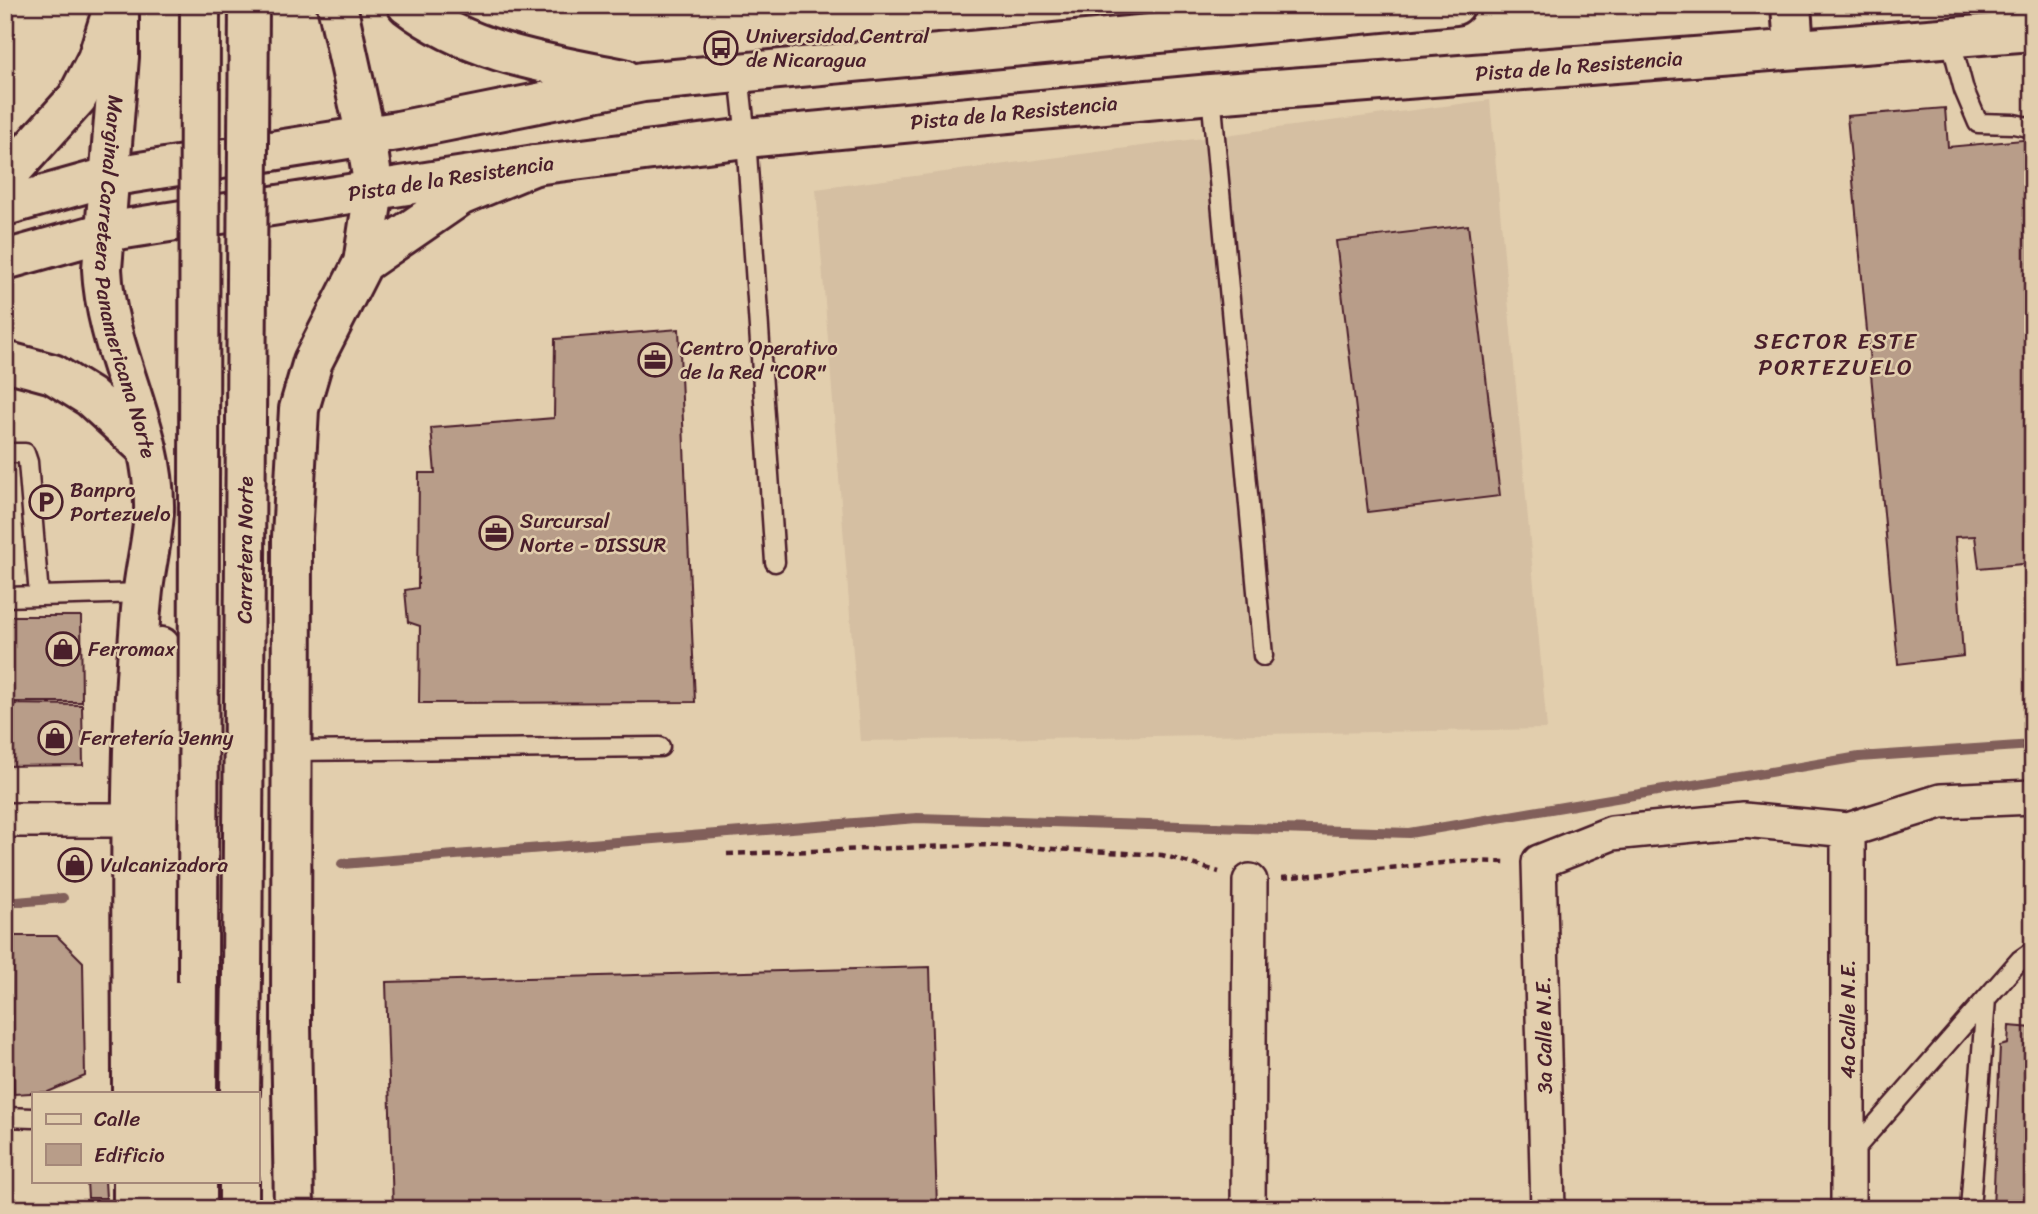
<svg xmlns="http://www.w3.org/2000/svg" width="2038" height="1214" font-family="Sriracha,sans-serif">
  <rect width="100%" height="100%" fill="#e2cead"/>
  <filter id="ink" filterUnits="userSpaceOnUse"><feTurbulence type="fractalNoise" baseFrequency=".0143" numOctaves="2"/><feDisplacementMap in="SourceGraphic" scale="14" xChannelSelector="R" yChannelSelector="G"/><feConvolveMatrix kernelMatrix="1 2 1 2 8 2 1 2 1" color-interpolation-filters="sRGB"/></filter>
  <g filter="url(#ink)">
    <path fill="#d5bfa2" d="M1490,100L1547,729L860,741L816,189Z"/>
    <g fill="none" stroke-linecap="round" stroke-linejoin="round">
      <path stroke="#815f5a" stroke-width="10" d="M342,864L917,818L1409,833L1859,757L2033,745
        M5,903L63,898"/>
    </g>
    <path fill="#b89d89" stroke="#4a1f2b" stroke-width="2" d="M1945,108L1948,147L2033,139V563L1979,568L1975,536L1955,537L1963,656L1898,664L1847,116Z
      M1468,225L1500,496L1368,512L1336,241Z
      M679,329L695,702L419,703L420,626L408,622L405,590L418,588L419,473H435L431,428L554,418L555,339Z
      M5,616H81L82,702H5Z
      M5,704L82,705L83,765L5,766Z
      M9,936H57L83,962L85,1076L48,1092L14,1094Z
      M930,967L937,1209H393L386,982Z
      M2009,1026L2033,1028V1209H1993L2000,1046L2008,1044Z
      M87,1181H105L106,1198H88Z"/>
    <g fill="none" stroke-linecap="round" stroke-linejoin="round">
      <defs>
        <path id="service" d="M1950,37L1964,90L1978,123L2014,124L2033,128
          M739,73L746,138L775,562
          M1211,94L1263,656
          M5,453H25L28,462L39,596
          M5,597L143,593
          M292,751L660,747
          M5,1117L33,1118
          M1851,1153L2020,960L2033,951
          M1970,1209L1986,999"/>
        <path id="minor" d="M5,820H131
          M1848,830V1209
          M1248,1209L1250,881
          M1548,1209L1539,862L1612,833L1744,820L1848,830L1941,801L2033,797"/>
        <g id="tertiary">
          <path id="s1" d="M119,5V57L102,269C106,354 156,427 154,511C153,537 146,564 143,590C139,625 137,661 135,696C129,828 132,961 132,1093"/>
          <path d="M407,5C470,53 548,64 624,79"/>
          <path d="M1791,5L1794,48"/>
          <path d="M108,177L398,131L643,82L1455,5"/>
          <path id="s2" d="M105,232L535,165L746,138L1211,94L2033,31"/>
          <path d="M161,647L167,1093"/>
          <path d="M133,1181V1209"/>
          <path d="M168,1181L169,1209"/>
        </g>
        <path id="primary" d="M5,178L77,98L97,59L114,5
          M5,206L108,177
          M5,260L105,232
          M5,361L53,374L90,397L147,449"/>
        <path id="trunk" d="M363,263L460,196L535,165
          M197,1093L198,982
          M240,1093L242,975
          M197,1209V1181
          M239,1209V1181
          M294,1209L291,1024L292,537L299,409L313,361L363,263L374,190L366,137L337,5"/>
      </defs>
      <use href="#service" stroke="#4a1f2b" stroke-width="23"/>
      <use href="#minor" stroke="#4a1f2b" stroke-width="38"/>
      <use href="#tertiary" stroke="#4a1f2b" stroke-width="44"/>
      <use href="#primary" stroke="#4a1f2b" stroke-width="44"/>
      <use href="#trunk" stroke="#4a1f2b" stroke-width="44"/>
      <path stroke="#4a1f2b" stroke-width="4.5" stroke-dasharray="7 5" stroke-linecap="butt" d="M727,854L983,845L1162,855L1219,872
        M1282,878L1463,861L1507,862"/>
      <use href="#service" stroke="#e2cead" stroke-width="18"/>
      <use href="#minor" stroke="#e2cead" stroke-width="33"/>
      <use href="#tertiary" stroke="#e2cead" stroke-width="38"/>
      <use href="#primary" stroke="#e2cead" stroke-width="38"/>
      <use href="#trunk" stroke="#e2cead" stroke-width="38"/>
      <defs>
        <g id="trunk-bridge">
          <path id="s3" d="M242,975L249,5"/>
          <path d="M198,982L200,5"/>
        </g>
      </defs>
      <use href="#trunk-bridge" stroke="#4a1f2b" stroke-width="44" stroke-linecap="butt"/>
      <use href="#trunk-bridge" stroke="#e2cead" stroke-width="38"/>
    </g>
  </g>
  <defs>
    <symbol id="bus-ring" viewBox="-11 -11 22 22"><circle r="9.5" fill="#e2cead" stroke="#4a1f2b" stroke-width="1.5"/><path d="M-5-6H5V4H4V6H2V4H-2V6H-4V4H-5ZM-3.5-4V0h7V-4ZM-3.5 1.2v1.5H-2V1.2ZM2 1.2v1.5H3.5V1.2Z" fill="#4a1f2b"/></symbol>
    <symbol id="office-ring" viewBox="-11 -11 22 22"><circle r="9.5" fill="#e2cead" stroke="#4a1f2b" stroke-width="1.5"/><path d="M-6-3h4V-5.5h4V-3h4V5H-6ZM-1-4.5V-3h2v-1.5ZM-6 0V1H6V0Z" fill="#4a1f2b"/></symbol>
    <symbol id="parking-ring" viewBox="-11 -11 22 22"><circle r="9.5" fill="#e2cead" stroke="#4a1f2b" stroke-width="1.5"/><path d="M-3.5-5.5H1a3.5 3.5 0 0 1 0 7H-1V5.5H-3.5ZM-1-3.4V-.6H.8a1.4 1.4 0 0 0 0-2.8Z" fill="#4a1f2b"/></symbol>
    <symbol id="shop-ring" viewBox="-11 -11 22 22"><circle r="9.5" fill="#e2cead" stroke="#4a1f2b" stroke-width="1.5"/><path d="M-5-2.5h2.3a2.7 3.5 0 0 1 5.4 0H5L5.5 6h-11ZM-1.5-2.5h3a1.5 2.3 0 0 0-3 0Z" fill="#4a1f2b"/></symbol>
  </defs>
  <g fill-rule="evenodd">
    <use href="#bus-ring" x="702" y="29" width="38" height="38"/>
    <use href="#office-ring" x="636" y="341" width="38" height="38"/>
    <use href="#parking-ring" x="27" y="483" width="38" height="38"/>
    <use href="#office-ring" x="477" y="514" width="38" height="38"/>
    <use href="#shop-ring" x="44" y="630" width="38" height="38"/>
    <use href="#shop-ring" x="36" y="719" width="38" height="38"/>
    <use href="#shop-ring" x="56" y="846" width="38" height="38"/>
  </g>
  <g text-anchor="middle" dominant-baseline="central" stroke-width="5" stroke-linejoin="round" paint-order="stroke">
    <g font-size="21" fill="#4a1f2b" stroke="#e2cead" text-anchor="start">
      <text x="746" y="36">Universidad Central<tspan x="746" dy="24">de Nicaragua</tspan></text>
      <text x="680" y="348">Centro Operativo<tspan x="680" dy="24">de la Red "COR"</tspan></text>
      <text x="70" y="490">Banpro<tspan x="70" dy="24">Portezuelo</tspan></text>
      <text x="520" y="521">Surcursal<tspan x="520" dy="24">Norte - DISSUR</tspan></text>
      <text x="88" y="649">Ferromax</text>
      <text x="80" y="738">Ferretería Jenny</text>
      <text x="100" y="865">Vulcanizadora</text>
    </g>
    <g font-size="21" fill="#4a1f2b" stroke="#e2cead">
      <text stroke="none"><textPath href="#s2" startOffset="1484">Pista de la Resistencia</textPath></text>
      <text stroke="none"><textPath href="#s2" startOffset="917">Pista de la Resistencia</textPath></text>
      <text stroke="none"><textPath href="#s2" startOffset="350">Pista de la Resistencia</textPath></text>
      <text stroke="none"><textPath href="#s1" startOffset="275">Marginal Carretera Panamericana Norte</textPath></text>
      <text stroke="none"><textPath href="#s3" startOffset="425">Carretera Norte</textPath></text>
      <text transform="translate(1848 1019) rotate(-90)">4a Calle N.E.</text>
      <text transform="translate(1544 1035) rotate(-91)">3a Calle N.E.</text>
    </g>
    <g font-size="23" letter-spacing="2" fill="#4a1f2b" stroke="#e2cead">
      <text x="1836" y="341">SECTOR ESTE<tspan x="1836" dy="26">PORTEZUELO</tspan></text>
    </g>
  </g>
  <rect width="2038" height="1214" fill="none" stroke="#e2cead" stroke-width="28"/>
  <rect x="14" y="14" width="2010" height="1186" fill="none" stroke="#4a1f2b" stroke-width="2.5" filter="url(#ink)"/>
  <rect x="32" y="1092" width="228" height="91" fill="#e2cead" stroke="#a58879" stroke-width="2"/>
  <rect x="46" y="1114" width="35" height="10" fill="#e2cead" stroke="#a58879" stroke-width="2"/>
  <text x="94" y="1126" font-size="21" fill="#4a1f2b">Calle</text>
  <rect x="46" y="1144" width="35" height="21" fill="#b89d89" stroke="#a58879" stroke-width="2"/>
  <text x="94" y="1162" font-size="21" fill="#4a1f2b">Edificio</text>
</svg>
